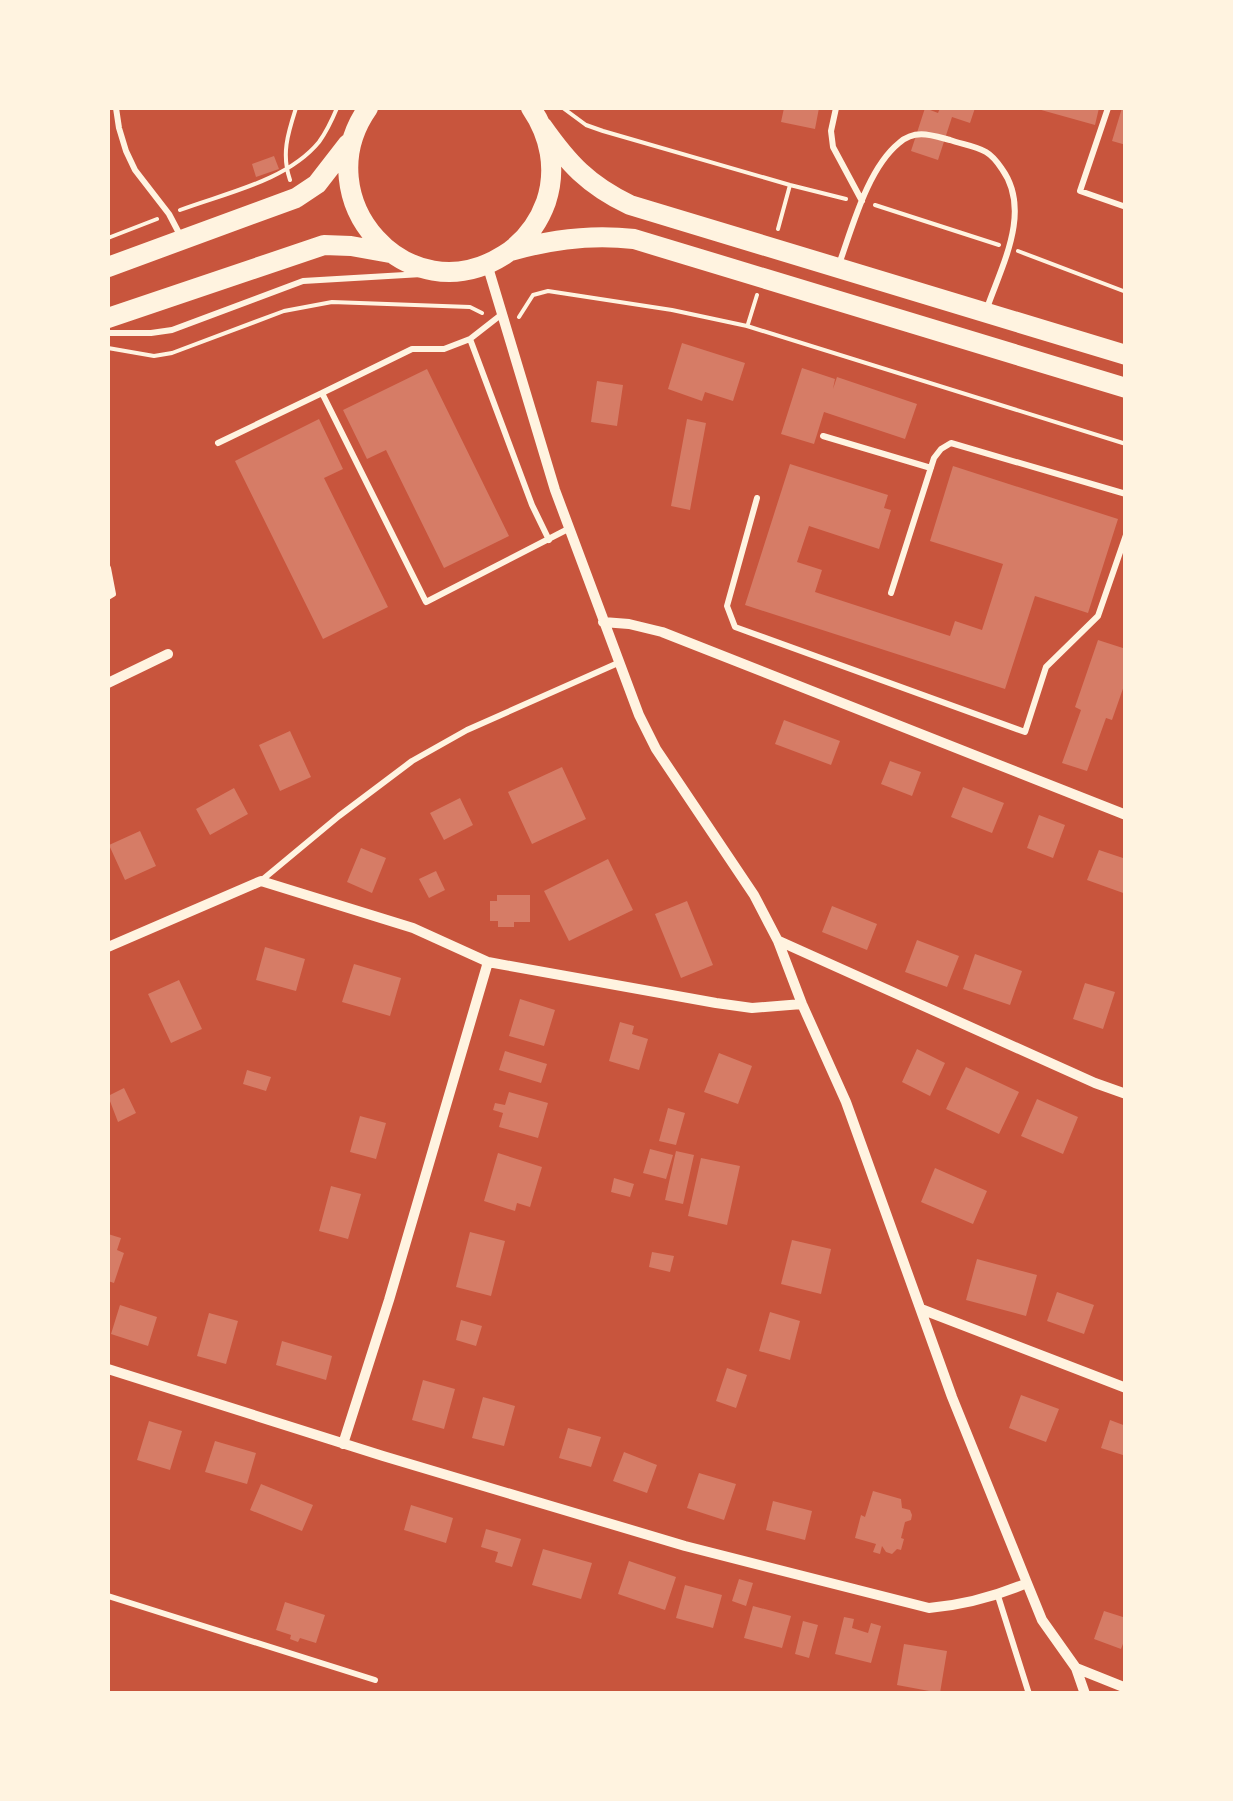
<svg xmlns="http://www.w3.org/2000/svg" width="1233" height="1801" font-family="'DM Sans',sans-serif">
  <rect width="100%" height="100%" fill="#c8553d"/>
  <path fill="#d67c66" d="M784,108H819L815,129L781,122Z
    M925,108L938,113L940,108H975L970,123L952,117L938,160L911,151Z
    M1034,108H1099L1095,125Z
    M1122,108H1126V145L1112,141Z
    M274,156L279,169L256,177L252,164Z
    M682,343L745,363L733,401L705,392L702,401L668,389Z
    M802,368L835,379L833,389L837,377L917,404L905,439L824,412L814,444L781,434Z
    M427,369L509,536L444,568L386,450L367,459L343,410Z
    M597,381L623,385L617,426L591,422Z
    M319,419L343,469L324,478L388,607L323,639L235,461Z
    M687,419L706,423L690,510L671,506Z
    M790,464L888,495L884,508L891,510L879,549L809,526L797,562L822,570L815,592L950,636L955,621L982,630L1003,564L930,541L953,466L1118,519L1088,613L1035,596L1005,689L745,605Z
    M1098,640L1126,649V680L1112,720L1106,718L1087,771L1062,763L1081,710L1075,707Z
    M784,720L840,741L831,765L775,744Z
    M290,731L311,777L280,791L259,745Z
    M890,761L921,772L912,796L881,784Z
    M562,767L586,819L532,844L508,792Z
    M963,787L1004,803L992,833L951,817Z
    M234,788L248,814L210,835L196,809Z
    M460,798L473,825L444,840L430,813Z
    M1039,815L1065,825L1053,858L1027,848Z
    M140,831L156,866L125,880L109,845Z
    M361,848L386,858L372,893L347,882Z
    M1099,850L1126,859V894L1087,880Z
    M608,859L633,910L569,941L544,891Z
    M436,871L445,890L429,898L419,879Z
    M497,895H530V922H514V927H498V921H490V901H497Z
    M687,901L713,965L681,978L655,914Z
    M832,906L877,924L867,950L822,932Z
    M917,940L959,956L947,987L905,972Z
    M265,947L305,959L296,991L256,980Z
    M975,954L1022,971L1010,1005L963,989Z
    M354,964L401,978L390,1016L342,1002Z
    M179,980L202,1029L171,1043L148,994Z
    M1085,983L1115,992L1103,1029L1073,1019Z
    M520,999L555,1010L544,1046L509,1036Z
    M620,1022L634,1026L632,1034L648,1039L639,1070L609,1061Z
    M917,1049L945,1063L930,1096L902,1082Z
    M505,1051L547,1064L541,1083L499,1070Z
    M719,1053L752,1066L738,1104L704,1092Z
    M966,1067L1019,1092L999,1134L946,1109Z
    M247,1070L271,1077L266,1091L243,1084Z
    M124,1088L136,1113L118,1122L108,1096Z
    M509,1092L548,1103L538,1138L499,1127L503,1113L493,1110L495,1103L505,1105Z
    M1037,1099L1078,1117L1063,1154L1021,1136Z
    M668,1108L685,1113L676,1145L659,1141Z
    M360,1116L386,1123L376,1159L350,1152Z
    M650,1149L673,1155L666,1179L643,1173Z
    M676,1151L694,1155L683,1204L665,1200Z
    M498,1153L542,1167L530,1207L517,1203L515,1211L484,1201Z
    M701,1158L740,1166L727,1225L688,1216Z
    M935,1168L987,1191L973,1224L921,1202Z
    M614,1178L634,1184L630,1197L611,1192Z
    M331,1186L361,1194L348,1239L319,1231Z
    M470,1232L505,1241L491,1296L456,1287Z
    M108,1234L121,1238L117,1250L124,1253L114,1283L108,1281Z
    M792,1240L831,1249L821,1294L781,1284Z
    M652,1252L674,1256L670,1272L649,1267Z
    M977,1259L1037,1275L1026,1316L966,1300Z
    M1057,1292L1094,1305L1084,1334L1047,1321Z
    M120,1305L157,1317L148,1346L111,1334Z
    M770,1312L800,1321L790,1360L759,1351Z
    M209,1313L238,1321L226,1364L197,1356Z
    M461,1320L482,1326L476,1346L456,1340Z
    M282,1341L332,1356L326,1380L276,1365Z
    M727,1368L747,1375L736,1408L716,1401Z
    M423,1380L455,1389L444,1429L412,1420Z
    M1021,1395L1059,1409L1046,1442L1009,1428Z
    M483,1397L515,1406L504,1446L472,1438Z
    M1110,1420L1126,1426V1456L1101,1448Z
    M149,1421L182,1431L170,1470L137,1460Z
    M568,1428L601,1437L591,1467L559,1458Z
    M215,1441L256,1453L247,1484L205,1472Z
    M624,1452L657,1465L647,1493L613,1481Z
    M699,1473L736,1484L724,1520L687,1508Z
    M261,1484L313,1505L302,1531L250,1510Z
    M873,1491L901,1499L902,1508L910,1510L912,1515L911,1520L905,1522L901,1538L904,1539L901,1550L897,1549L892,1554L886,1552L882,1546L880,1554L873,1552L876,1544L855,1538L861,1515L865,1517Z
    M773,1501L812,1511L805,1540L766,1530Z
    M411,1505L453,1518L446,1543L404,1530Z
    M486,1529L521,1539L512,1567L495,1562L498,1552L481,1547Z
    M543,1549L592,1563L581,1599L532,1585Z
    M629,1561L676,1577L665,1610L618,1594Z
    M739,1579L753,1583L746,1606L732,1601Z
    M685,1585L722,1595L713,1628L676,1618Z
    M285,1602L325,1615L316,1643L300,1638L298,1642L290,1639L291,1635L276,1630Z
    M753,1606L791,1616L782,1648L744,1638Z
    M1104,1611L1126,1618V1636L1121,1649L1094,1639Z
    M844,1617L854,1619L852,1628L868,1633L871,1623L881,1626L871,1663L835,1654Z
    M803,1621L818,1625L809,1658L795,1654Z
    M904,1644L947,1651L940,1693L897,1685Z"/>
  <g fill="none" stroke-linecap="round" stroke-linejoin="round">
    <path stroke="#fff3e0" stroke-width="4" d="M563,108L586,125L603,131L790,185L846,199
      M290,180C281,154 288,133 296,108
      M875,205L999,245
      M180,210C225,193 287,181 319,142C327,131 332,120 337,108
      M778,229L790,185
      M108,238L157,219
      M1018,251L1126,292
      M519,317L533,295L548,291L672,310L747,326L1126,444
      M748,324L757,295
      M108,348L154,356L172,353L284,311L332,302L470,307L482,313"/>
    <path stroke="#fff3e0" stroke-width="6" d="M116,108L119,128L126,151L135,170L169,214L180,235
      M836,108L831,131L833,147L862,201
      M1108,108L1080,191L1126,207
      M838,267C852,229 867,169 899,143C915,129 931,135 950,140C961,144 976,146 986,152C993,156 998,163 1002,169C1032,211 1002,265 987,308
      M502,314L470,339L444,349H412L322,393L426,602L568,529
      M108,333H151L172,330L303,281L422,274
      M470,339L532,505L549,540
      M823,436L931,468
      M218,443L322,393
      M757,498L727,606L735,627L1025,732L1046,667L1098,616L1126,535
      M108,568L113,594L108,597
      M891,593L934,458L941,449L951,443L1126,494
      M262,880L339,816L412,761L467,730L618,663
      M108,1596L375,1680
      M998,1596L1029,1694"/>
    <path stroke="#fff3e0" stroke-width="10" d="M487,264L555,490L639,715L656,749L754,895L778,941L802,1004L846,1102L952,1397L1027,1583L1042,1620L1076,1668L1085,1694
      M603,622L629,624L662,632L1126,815
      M108,683L168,654
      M779,941L1095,1083L1126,1094
      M108,947L261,881L413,928L488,962L716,1003L752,1008L802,1004
      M921,1309L1126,1388
      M108,1369L383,1456L685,1546L929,1608C965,1605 994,1597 1027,1583
      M343,1444L389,1300L488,962
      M1076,1668L1126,1688"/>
    <path stroke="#fff3e0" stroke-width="20" d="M368,108C304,199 408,316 504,255C523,243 538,224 546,202C557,169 550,136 531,108
      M542,126C568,163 588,185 630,205L1126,355
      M511,251C552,239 592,234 634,239L1126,388
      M108,267L296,198L317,184L348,144
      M108,318L324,245L351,246L390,253"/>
  </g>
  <rect width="1233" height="1801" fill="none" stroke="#fff3e0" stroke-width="220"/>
</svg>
